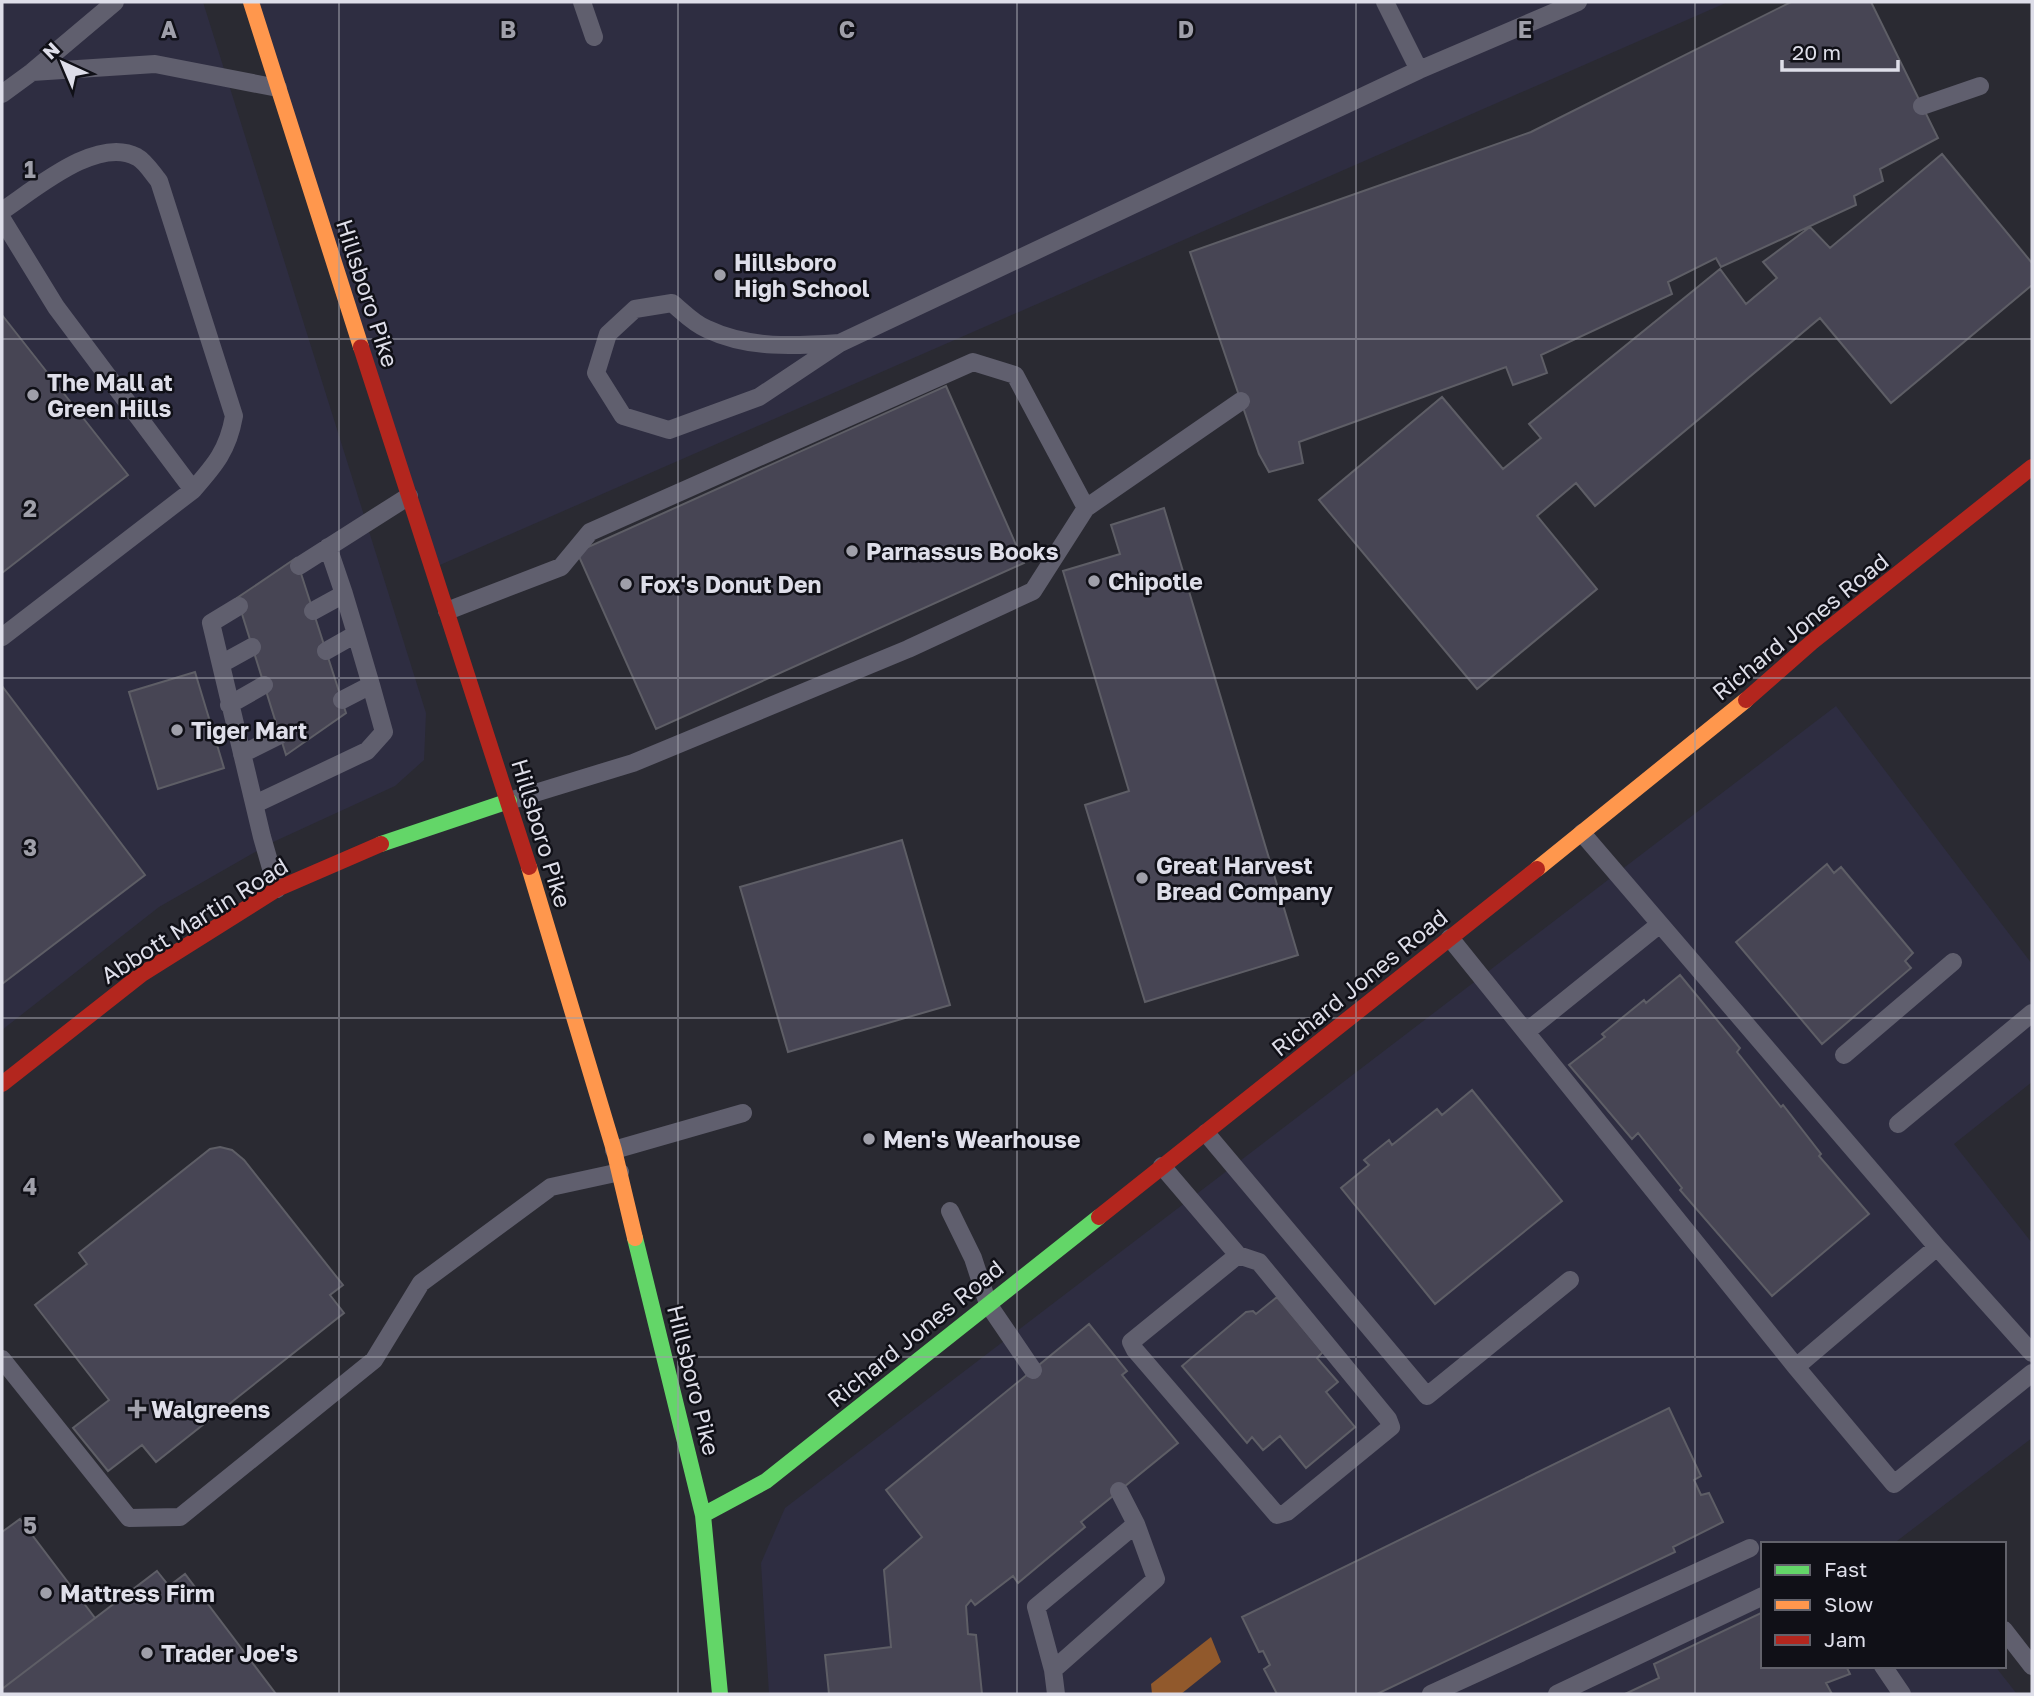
<svg xmlns="http://www.w3.org/2000/svg" width="2034" height="1696" font-family="'Golos Text',sans-serif">
  <rect width="100%" height="100%" fill="#2a2a32"/>
  <path fill="#2e2d41" d="M2,2H203L426,713L424,760L395,786L271,843L159,907L2,1030Z
    M251,2H1728L433,568Z
    M1836,706L2032,964V1082L1954,1144L2032,1243V1438L1897,1541L1898,1544H1763V1666H1995L2017,1694H769L761,1563L785,1508Z"/>
  <path fill="#91592c" d="M1211,1637L1221,1662L1181,1694H1152L1151,1684Z"/>
  <path fill="#474554" stroke="#5e5e66" stroke-width="2" d="M1791,2H1871L1938,138L1880,169L1883,181L1854,196L1856,205L1721,267L1716,258L1668,282L1672,294L1541,355L1547,373L1513,385L1506,367L1299,442L1303,463L1269,472L1259,454L1190,252L1531,132Z
    M1942,154L2032,263V285L1891,403L1820,318L1595,506L1576,483L1537,516L1597,589L1477,689L1319,500L1442,397L1503,469L1541,438L1529,424L1720,269L1746,304L1777,278L1763,262L1810,227L1830,248Z
    M2,315L128,475L2,573Z
    M946,386L1024,563L656,729L577,552Z
    M1164,508L1298,955L1145,1002L1085,805L1129,791L1063,571L1120,554L1111,525Z
    M296,558L346,713L286,755L237,598Z
    M195,672L224,768L158,789L129,692Z
    M2,686L145,875L2,984Z
    M902,840L950,1005L788,1052L740,887Z
    M1827,864L1834,873L1841,867L1913,953L1905,961L1911,968L1822,1044L1736,942Z
    M1680,975L1740,1048L1737,1052L1781,1107L1783,1105L1821,1154L1819,1156L1869,1214L1772,1296L1680,1190L1682,1188L1638,1133L1632,1139L1569,1065L1605,1037L1602,1034L1644,1000L1646,1003Z
    M1472,1090L1562,1201L1435,1304L1341,1188L1369,1165L1364,1160L1389,1140L1392,1145L1437,1109L1442,1115Z
    M220,1147L232,1150L244,1160L343,1285L330,1295L344,1313L156,1462L142,1445L108,1471L73,1428L109,1400L35,1305L87,1264L79,1253L210,1149Z
    M1277,1297L1323,1352L1317,1358L1338,1382L1326,1392L1355,1427L1306,1468L1280,1436L1263,1450L1252,1437L1247,1443L1182,1366L1246,1312L1253,1311L1256,1314Z
    M1089,1324L1127,1371L1122,1375L1178,1443L1081,1522L1085,1527L1018,1583L1013,1576L975,1605L971,1600L966,1606L968,1634L976,1635L982,1694H829L825,1655L891,1647L884,1570L922,1537L886,1490Z
    M1669,1408L1701,1476L1694,1480L1701,1495L1709,1493L1723,1522L1673,1547L1675,1552L1377,1694H1277L1264,1669L1270,1665L1263,1651L1259,1652L1242,1617Z
    M20,1519L95,1618L2,1689V1532Z
    M157,1571L169,1586L185,1574L276,1694H2V1689Z
    M1763,1612V1666H1846L1850,1674L1826,1683L1832,1694H1625L1659,1678L1654,1664Z"/>
  <g fill="none" stroke-linecap="round" stroke-linejoin="round">
    <path stroke="#605f6e" stroke-width="18" d="M582,2L594,37
      M1385,2L1419,70
      M32,72L155,64L278,88
      M2,94L32,72L115,2
      M1922,106L1980,86
      M2,211C34,190 97,135 137,157C145,161 153,174 159,181L234,416C228,450 215,465 193,490
      M2,219L56,307L193,490L2,637
      M840,343C795,346 749,349 707,329C694,324 683,312 672,303L635,309L608,334L596,373L623,416L669,430L759,397L840,343L1419,70L1578,2
      M299,566L409,496
      M239,606L211,623L262,837L277,889
      M313,611L344,594L328,547
      M447,611L561,567L590,532L973,362L1015,375L1086,508
      M326,651L356,634L344,594
      M221,664L252,647
      M342,700L371,685L356,634
      M229,705L264,685
      M242,754L280,735
      M509,801L633,763L908,649L1033,591L1086,508L1241,401
      M255,804L367,751L384,732L371,685
      M1582,833L1937,1247L2032,1353
      M1450,938L1796,1367L1894,1484L2032,1373
      M1526,1032L1660,924
      M1844,1055L1953,962
      M1898,1124L2032,1013
      M1206,1133L1427,1396L1570,1280
      M614,1150L743,1113
      M1162,1166L1238,1255L1131,1342L1135,1350L1277,1515L1287,1512L1391,1427L1388,1419L1259,1262L1238,1255
      M950,1211L973,1258L988,1304L1033,1370
      M2,1359L129,1518L180,1517L374,1360L421,1283L551,1187L620,1172
      M1796,1367L1937,1247
      M2004,1630L2032,1666
      M1883,1666L1902,1694
      M1053,1670L1036,1607L1136,1524
      M1056,1694L1053,1670L1156,1579L1136,1524L1119,1491
      M1431,1694L1750,1548
      M1557,1694L1763,1596"/>
    <path stroke="#63d668" stroke-width="16" d="M381,844L509,801
      M635,1238L703,1515L720,1694
      M703,1515L766,1481L1099,1217"/>
    <path stroke="#ff974d" stroke-width="16" d="M251,2L361,347
      M529,867L614,1150L635,1238
      M1537,869L1746,700"/>
    <path stroke="#b3261e" stroke-width="16" d="M361,347L529,867
      M1746,700L1812,642L2032,467
      M2,1084L142,974L277,889L381,844
      M1099,1217L1537,869"/>
  </g>
  <path fill="none" stroke="#9f9fa9" stroke-width="2" stroke-opacity="0.55" d="M339,2V1694M678,2V1694M1017,2V1694M1356,2V1694M1695,2V1694M2,339H2032M2,678H2032M2,1018H2032M2,1357H2032"/>
  <g fill="#9f9fa9" stroke="#101017" stroke-width="2.5">
    <circle cx="720" cy="275" r="7"/>
    <circle cx="33" cy="395" r="7"/>
    <circle cx="852" cy="551" r="7"/>
    <circle cx="1094" cy="581" r="7"/>
    <circle cx="626" cy="584" r="7"/>
    <circle cx="177" cy="730" r="7"/>
    <circle cx="1142" cy="878" r="7"/>
    <circle cx="869" cy="1139" r="7"/>
    <path d="M133.5 1398.5h7v7h7v7h-7v7h-7v-7h-7v-7h7z"/>
    <circle cx="46" cy="1593" r="7"/>
    <circle cx="147" cy="1653" r="7"/>
  </g>
  <g text-anchor="middle" dominant-baseline="central" stroke-width="5" stroke-linejoin="round" paint-order="stroke">
    <g font-size="23" font-weight="bold" fill="#dedee9" stroke="#101017" text-anchor="start">
      <text x="734" y="262">Hillsboro<tspan x="734" dy="26">High School</tspan></text>
      <text x="47" y="382">The Mall at<tspan x="47" dy="26">Green Hills</tspan></text>
      <text x="866" y="551">Parnassus Books</text>
      <text x="1108" y="581">Chipotle</text>
      <text x="640" y="584">Fox's Donut Den</text>
      <text x="191" y="730">Tiger Mart</text>
      <text x="1156" y="865">Great Harvest<tspan x="1156" dy="26">Bread Company</tspan></text>
      <text x="883" y="1139">Men's Wearhouse</text>
      <text x="151" y="1409">Walgreens</text>
      <text x="60" y="1593">Mattress Firm</text>
      <text x="161" y="1653">Trader Joe's</text>
    </g>
    <g font-size="23" fill="#dedee9" stroke="#101017">
      <text transform="translate(368 293) rotate(72)">Hillsboro Pike</text>
      <text transform="translate(1800 626) rotate(-39)">Richard Jones Road</text>
      <text transform="translate(542 833) rotate(73)">Hillsboro Pike</text>
      <text transform="translate(194 920) rotate(-32)">Abbott Martin Road</text>
      <text transform="translate(1359 982) rotate(-39)">Richard Jones Road</text>
      <text transform="translate(915 1333) rotate(-39)">Richard Jones Road</text>
      <text transform="translate(694 1380) rotate(76)">Hillsboro Pike</text>
    </g>
  </g>
  <g font-size="23" text-anchor="middle" font-weight="bold" fill="#9f9fa9" stroke="#101017" stroke-width="5" stroke-linejoin="round" paint-order="stroke">
    <text x="169" y="38">A</text>
    <text x="508" y="38">B</text>
    <text x="847" y="38">C</text>
    <text x="1186" y="38">D</text>
    <text x="1525" y="38">E</text>
    <text x="30" y="178">1</text>
    <text x="30" y="517">2</text>
    <text x="30" y="856">3</text>
    <text x="30" y="1195">4</text>
    <text x="30" y="1534">5</text>
  </g>
  <rect width="2034" height="1696" fill="none" stroke="#dedee9" stroke-width="7"/>
  <rect x="1761" y="1542" width="245" height="126" fill="#101017" stroke="#62626b" stroke-width="2"/>
  <rect x="1775" y="1565" width="35" height="10" fill="#63d668" stroke="#62626b" stroke-width="2"/>
  <text x="1824" y="1577" font-size="21" fill="#dedee9">Fast</text>
  <rect x="1775" y="1600" width="35" height="10" fill="#ff974d" stroke="#62626b" stroke-width="2"/>
  <text x="1824" y="1612" font-size="21" fill="#dedee9">Slow</text>
  <rect x="1775" y="1635" width="35" height="10" fill="#b3261e" stroke="#62626b" stroke-width="2"/>
  <text x="1824" y="1647" font-size="21" fill="#dedee9">Jam</text>
  <g transform="translate(63 63) rotate(316)" stroke="#101017" stroke-width="5" paint-order="stroke">
  <path d="M0-5L12 26L0 18L-12 26Z" fill="#dedee9"/>
  <text y="-10" font-size="19" font-weight="bold" text-anchor="middle" fill="#dedee9">N</text>
  </g>
  <path d="M1782 60v10h116v-10" fill="none" stroke="#dedee9" stroke-width="3.5"/>
  <text x="1792" y="60" font-size="21" fill="#dedee9" stroke="#101017" stroke-width="5" paint-order="stroke">20 m</text>
</svg>
